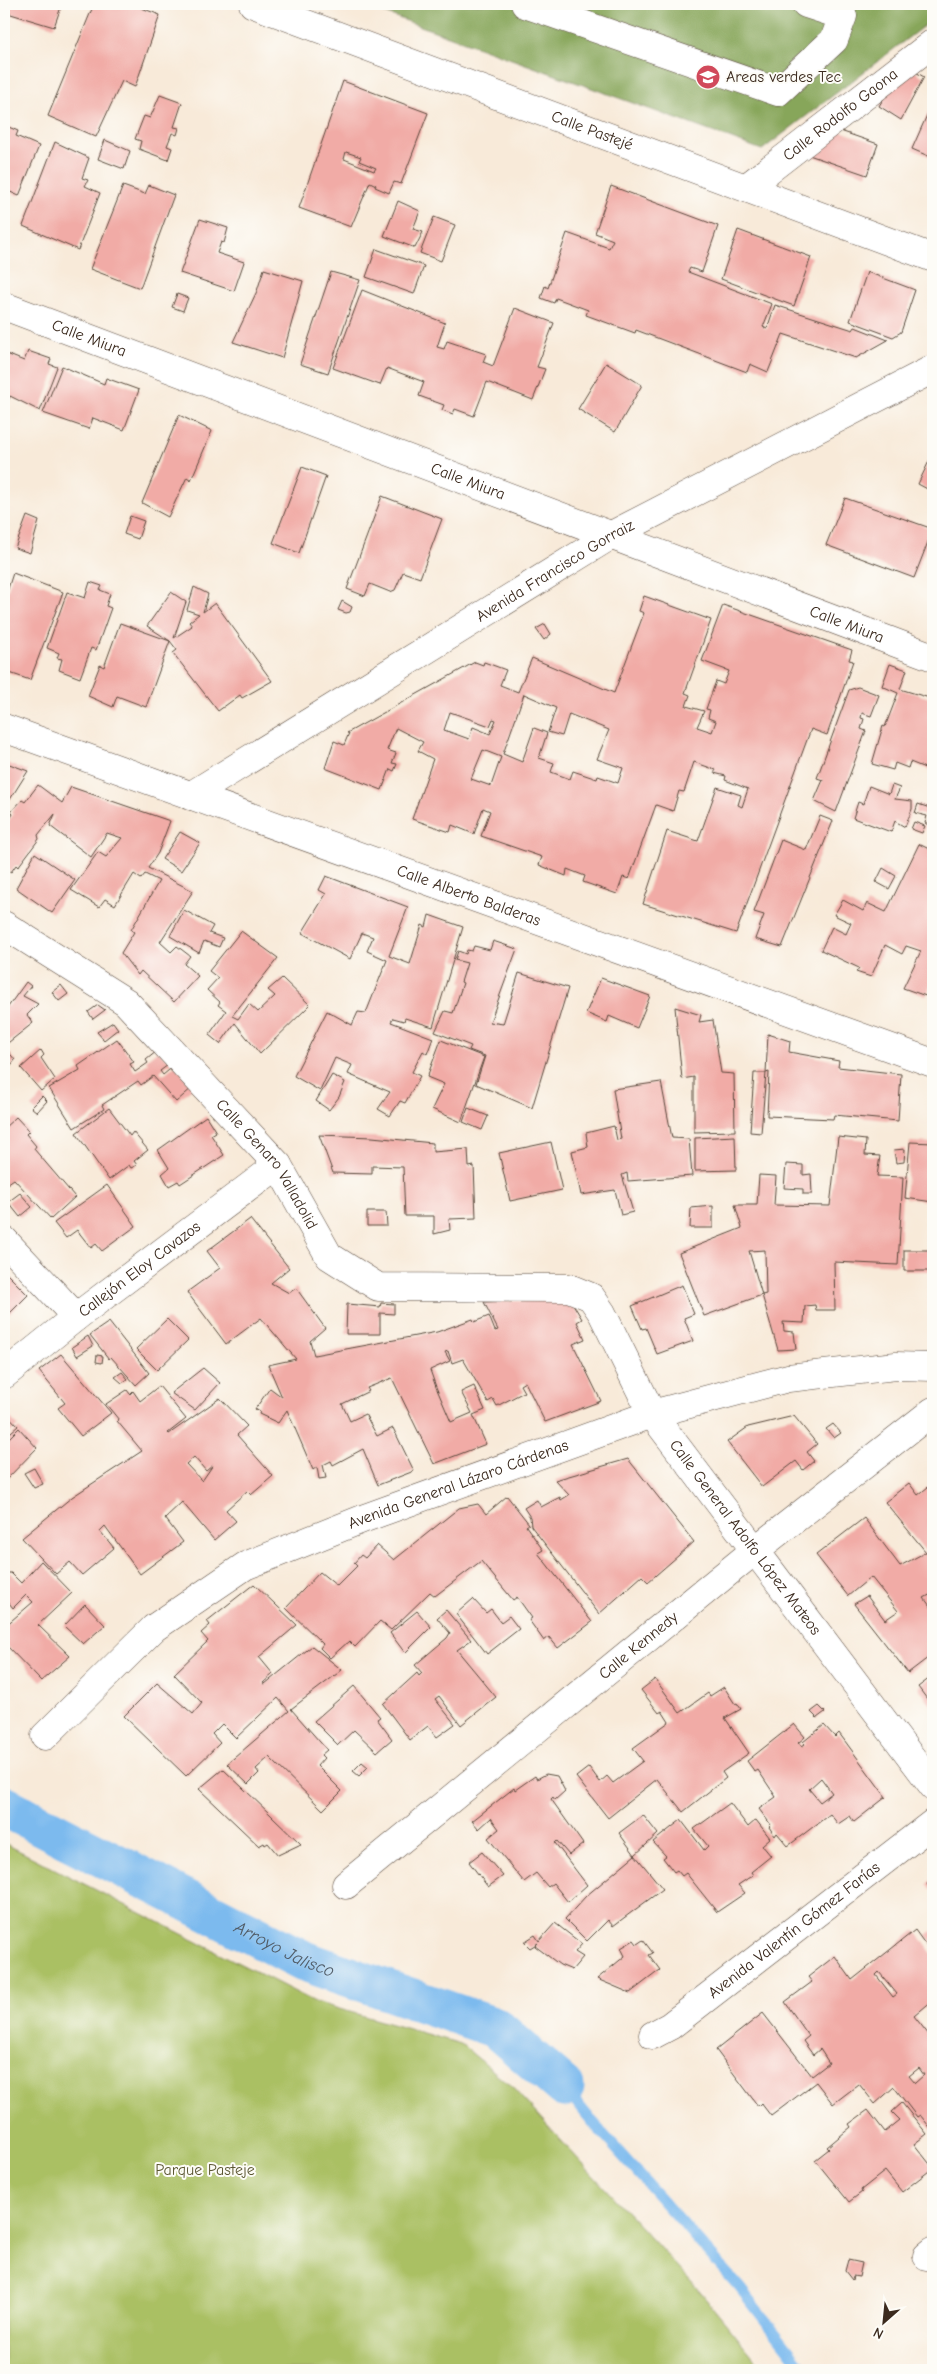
<svg xmlns="http://www.w3.org/2000/svg" width="937" height="2374" font-family="'Comic Neue',sans-serif">
  <rect width="100%" height="100%" fill="#fdfcf7"/>
  <filter id="ink" filterUnits="userSpaceOnUse"><feTurbulence type="fractalNoise" baseFrequency=".02" numOctaves="2"/><feDisplacementMap in="SourceGraphic" scale="10" xChannelSelector="R" yChannelSelector="G"/><feConvolveMatrix kernelMatrix="1 2 1 2 8 2 1 2 1" color-interpolation-filters="sRGB"/></filter>
  <filter id="wash" filterUnits="userSpaceOnUse"><feTurbulence type="fractalNoise" baseFrequency=".0096" numOctaves="4" result="noise"/><feDisplacementMap in="SourceGraphic" scale="20" xChannelSelector="R" yChannelSelector="G"/><feGaussianBlur stdDeviation="1.12" result="paint"/><feColorMatrix in="noise" values="0 0 0 0 0 0 0 0 0 0 0 0 0 0 0 0 0 1.4 0 .05"/><feComposite in="paint" operator="in"/></filter>
  <g filter="url(#wash)">
    <rect width="100%" height="100%" fill="#f8ead9"/>
    <path fill="#aac064" stroke="#727541" d="M4,1843L315,2002L461,2044L510,2085L696,2287L764,2370H4Z"/>
    <path fill="#87a65a" stroke="#61683c" d="M360,4H933V19L762,150Z"/>
    <g fill="none" stroke-linecap="round" stroke-linejoin="round">
      <path stroke="#7bbaee" stroke-width="11" d="M564,2087L595,2125L740,2288L804,2370"/>
      <path stroke="#7bbaee" stroke-width="41" id="s1" d="M4,1806L304,1961L496,2028L564,2087"/>
    </g>
    <g id="blocks">
      <path fill="#f1aba6" fill-rule="evenodd" d="M4,4H62L54,27L4,12Z
        M94,4H131L160,15L135,87L122,81L96,137L48,116Z
        M909,68L924,77L901,120L879,106L893,83Z
        M343,81L428,113L401,184L394,182L389,193L375,187L376,185L370,182L351,227L299,208ZM346,152L361,157L359,161L376,168L374,171L344,159Z
        M160,95L182,103L174,127L179,128L177,135L172,133L167,146L172,148L168,160L139,149L141,141L135,139L144,116L150,118Z
        M931,106L933,107V158L912,149Z
        M4,125L18,131L16,136L39,146L19,196L4,189Z
        M826,126L878,144L867,175L806,154Z
        M105,140L130,151L124,169L98,159Z
        M55,142L89,158L82,178L88,180L85,186L100,193L78,250L23,226Z
        M149,185L174,195L140,288L90,269L123,186L145,194Z
        M611,186L718,226L702,272L690,268L688,272L772,304L763,327L767,329L775,305L853,330L855,327L888,340L856,358L783,334L768,372L750,364L747,372L636,330L635,333L586,315L588,310L556,298L554,303L541,298L545,286L548,288L567,233L609,248L613,240L595,233Z
        M398,201L420,211L413,229L423,232L415,248L384,236Z
        M434,217L455,225L441,261L420,253Z
        M200,219L228,228L224,243L221,242L217,253L244,262L234,291L180,273Z
        M738,230L811,257L794,306L721,279Z
        M376,249L424,266L414,294L366,277Z
        M264,269L303,281L282,358L233,342L257,291Z
        M331,272L360,280L328,373L300,364Z
        M867,272L915,290L901,332L893,337L850,321Z
        M362,290L445,323L437,347L444,349L447,341L486,354L483,362L493,366L515,308L554,323L537,367L545,369L533,400L487,382L474,416L455,409L453,414L442,410L444,405L419,396L424,382L387,368L380,385L333,368Z
        M177,294L188,298L183,311L172,307Z
        M28,351L51,359L49,364L57,367L40,411L10,396L4,411V353L24,361Z
        M606,363L642,385L615,432L578,409Z
        M62,366L104,384L106,378L139,390L124,430L93,418L89,429L43,413Z
        M179,415L212,431L191,480L187,477L168,517L142,503Z
        M933,453V492L918,484Z
        M302,467L326,476L299,553L273,543Z
        M382,496L442,519L420,578L403,572L395,590L390,592L370,584L365,596L347,589Z
        M845,498L933,529L914,578L826,545Z
        M27,516L39,521L30,553L15,548Z
        M130,516L144,521L138,539L124,534Z
        M13,573L63,592L30,680L4,671V601Z
        M933,574V586L929,585Z
        M90,582L102,586L100,590L110,594L106,606L111,608L96,650L91,648L80,678L59,670L62,659L57,658L59,653L47,648L67,592L85,598Z
        M194,587L208,594L203,612L215,603L272,681L242,698L240,695L218,711L173,653L177,650L170,641L146,707L117,696L113,707L88,696L100,665L104,667L120,623L170,641L147,626L171,592L186,602L174,638L192,626L189,622L199,614L187,610Z
        M644,596L711,620L685,693L690,695L686,706L704,711L697,727L712,732L716,721L708,718L710,710L706,709L716,681L724,684L729,671L702,661L723,605L852,650L849,660L853,661L827,735L811,729L736,933L643,904L667,831L698,841L717,787L741,795L738,805L742,807L748,789L725,780L726,776L714,773L716,770L694,762L684,792L679,791L673,811L656,805L629,879L623,877L617,894L583,882L585,876L567,869L566,876L539,865L542,857L481,836L490,811L483,808L474,834L452,825L450,832L412,819L433,759L418,751L423,742L396,728L387,750L396,753L392,763L397,764L394,771L390,769L382,790L325,768L334,741L344,745L349,733H347L475,662L483,665L484,662L506,670L500,685L518,692L532,658L614,693L644,613L639,611ZM524,694L556,708L548,732L562,736L569,714L609,730L597,759L623,768L618,783L598,776L597,779L573,771L570,779L551,772L554,763L539,758L547,733L534,728L522,762L503,754ZM450,712L490,726L493,719L496,720L490,734L473,727L469,739L444,730ZM483,750L501,757L491,786L471,779Z
        M342,601L352,607L350,612L346,613L338,610Z
        M545,624L551,634L544,640L536,629Z
        M890,664L907,670L900,689L933,699V762L930,770L910,762L908,768L895,763L893,770L872,764L883,726L885,727L898,693L882,686Z
        M858,687L879,695L871,716L862,713L861,718L864,719L861,729L866,731L836,812L814,801L823,780L817,778L849,690Z
        M4,762L28,771L4,809Z
        M38,785L62,803L71,787L170,821L158,853L148,868L193,891L160,942L171,952L177,946L190,956L184,964L198,976L174,1002L141,971L138,975L121,953L134,932L131,930L159,881L145,874L141,879L134,874L115,905L105,899L99,907L71,890L98,852L106,857L122,838L107,833L91,857L50,826L55,814L38,835L39,839L18,867L16,865L11,872L4,867V828L13,814L11,812L22,800L25,802Z
        M892,785L900,788L895,799L912,801V809L905,827L895,821L891,832L853,818L858,802L863,804L869,786L889,794Z
        M933,800V828L925,823L927,816L915,813L918,804L930,808Z
        M820,816L833,821L782,947L755,939L764,915L754,912L781,840L806,850Z
        M914,822L925,826L922,833L911,829Z
        M180,832L200,843L181,871L162,859Z
        M919,844L933,851V980L926,996L903,988L921,951L906,946L902,954L885,945L871,977L856,972L859,968L821,950L832,927L846,934L851,923L834,915L843,900L863,911L867,903L886,912Z
        M35,853L75,880L52,913L16,888Z
        M883,868L896,876L889,889L876,882Z
        M326,876L408,907L389,956L410,964L422,925L426,927L429,915L463,927L433,1027L405,1018L404,1021L393,1018L391,1022L433,1038L427,1054L423,1051L412,1072L420,1076L405,1103L400,1101L390,1116L378,1109L390,1092L348,1074L352,1065L335,1058L320,1091L294,1076L327,1011L352,1025L358,1012L366,1013L387,960L367,951L373,937L362,933L350,959L302,933L326,894L319,890Z
        M184,910L213,926L209,933L223,938L219,947L204,941L199,953L170,936Z
        M241,931L278,958L232,1016L238,1019L249,1004L258,1012L275,996L268,990L282,978L310,1005L260,1054L235,1023L220,1044L209,1035L226,1011L218,1005L220,1002L207,990L218,978L209,971Z
        M493,941L517,949L490,1022L503,1024L519,973L568,988L532,1108L476,1084L485,1056L469,1050L471,1046L435,1032L445,1011L453,1013L463,983L461,982L467,963L455,960L458,951L466,954L467,950L472,951L474,946L490,950Z
        M601,978L650,996L637,1028L609,1016L607,1022L586,1013Z
        M26,982L31,986L23,996L38,1004L27,1015L33,1023L4,1046V1004L8,1007Z
        M61,985L68,994L59,1001L52,992Z
        M98,1005L105,1010L93,1019L88,1012Z
        M675,1007L701,1015L699,1022L713,1020L721,1073L734,1074L735,1131L694,1132V1077L682,1079Z
        M113,1022L118,1029L104,1040L97,1032Z
        M768,1034L790,1041L789,1052L839,1061L838,1067L901,1074L898,1121L834,1115L833,1119L767,1116L769,1072L766,1073Z
        M117,1039L134,1062L130,1064L135,1072L148,1063L146,1060L157,1051L172,1062L160,1071L163,1075L175,1065L193,1087L176,1102L153,1076L141,1085L138,1081L102,1105L104,1109L74,1128L49,1088L80,1070L78,1066Z
        M441,1040L484,1057L461,1122L432,1109L444,1084L427,1077Z
        M4,1046L15,1060L4,1074Z
        M41,1050L44,1055L41,1058L55,1079L41,1091L21,1068Z
        M754,1073H766L761,1133L750,1132Z
        M332,1075L345,1082L339,1097L329,1110L316,1101Z
        M661,1082L672,1138L689,1139L692,1176L628,1181L627,1173L622,1175L633,1212L621,1215L615,1190L581,1195L572,1151L588,1147L586,1133L614,1126L617,1140L621,1139L613,1089Z
        M42,1096L47,1101L37,1112L31,1107Z
        M109,1108L130,1136L133,1132L148,1150L134,1161L137,1165L131,1168L129,1165L109,1180L76,1133Z
        M468,1108L488,1116L482,1130L463,1122Z
        M206,1116L216,1132L211,1135L224,1155L180,1184L178,1181L169,1186L162,1174L169,1168L158,1150Z
        M16,1117L29,1131L26,1134L36,1146L34,1149L75,1197L51,1219L14,1179L4,1186V1128Z
        M319,1135L372,1137L433,1143V1152L468,1149L469,1167L474,1166L476,1218L449,1219L450,1230L434,1234V1216H405L403,1167L372,1166V1174L333,1173Z
        M735,1136L736,1170L695,1171V1138Z
        M838,1137L866,1140L865,1155L880,1156L877,1176L903,1177L898,1265L834,1262L835,1310H816L815,1305L805,1306L804,1323L783,1322L784,1331L794,1332L796,1349L778,1350L762,1295L766,1294L765,1250L749,1251L762,1295L704,1316L679,1253L742,1228L735,1205H757L759,1175L776,1176L774,1205L830,1206Z
        M551,1142L562,1190L510,1201L499,1153Z
        M910,1142L933,1143V1202L905,1198Z
        M905,1149L904,1162L896,1163L894,1150Z
        M786,1164L803,1165V1175L811,1174L812,1194H803V1189L784,1188Z
        M107,1185L136,1226L102,1251L96,1244L91,1248L77,1230L66,1238L54,1223Z
        M20,1193L32,1207L20,1217L8,1202Z
        M713,1206V1228H690L691,1208Z
        M367,1212H386L387,1226H367Z
        M250,1219L289,1268L271,1283L289,1293L296,1288L325,1328L310,1341L314,1355L437,1332L473,1319L474,1322L489,1316L495,1331L498,1330L484,1302L570,1299L582,1319L577,1322L585,1339L573,1344L601,1401L545,1422L525,1382L520,1385L524,1392L497,1406L493,1399L488,1402L463,1359L452,1363L448,1351L445,1352L450,1361L430,1370L436,1387L451,1422L472,1413L461,1392L474,1386L485,1410L473,1415L486,1444L434,1464L392,1378L367,1388L369,1391L342,1404L350,1421L365,1414L377,1436L393,1428L414,1471L378,1485L363,1449L333,1465L331,1461L323,1465L326,1478L319,1479L317,1467L313,1470L287,1410L278,1423L259,1414L260,1412L255,1409L270,1388L282,1397L268,1365L296,1359L261,1318L226,1344L187,1292L220,1268L207,1251Z
        M904,1250H933V1271H904Z
        M4,1271L28,1295L4,1319Z
        M682,1285L694,1314L684,1318L693,1341L657,1354L646,1328L642,1329L632,1306Z
        M381,1303L394,1304V1314L380,1313V1334H346L347,1304L380,1307Z
        M167,1319L188,1340L157,1370L136,1349Z
        M109,1322L149,1373L136,1385L111,1357L109,1359L90,1335Z
        M88,1336L93,1346L77,1356L72,1347Z
        M61,1354L111,1413L81,1436L58,1408L65,1403L39,1371Z
        M97,1355L103,1356L102,1363L96,1362Z
        M203,1368L220,1383L195,1410L171,1393Z
        M122,1372L128,1379L122,1383L115,1377Z
        M159,1386L186,1419L168,1433L169,1434L220,1398L247,1426L237,1435L273,1476L251,1495L247,1491L226,1510L236,1521L214,1540L182,1502L165,1518L183,1542L140,1574L105,1526L100,1531L114,1548L82,1575L70,1562L56,1574L22,1538L72,1497L142,1451L117,1421L119,1420L106,1404L127,1390L130,1394L133,1391L140,1401ZM194,1457L206,1471L213,1465L202,1481L186,1464Z
        M4,1411L18,1426L4,1438Z
        M794,1416L817,1444L807,1452L814,1461L803,1470L796,1461L762,1487L727,1442L748,1427Z
        M833,1424L841,1433L834,1438L826,1429Z
        M19,1428L37,1448L4,1482V1443Z
        M628,1459L694,1542L648,1582L642,1576L599,1614L531,1526L530,1517L524,1508L537,1500L541,1507L560,1497L561,1500L569,1495L555,1480Z
        M34,1468L43,1484L34,1488L24,1473Z
        M909,1483L918,1495L933,1483V1593L924,1598L933,1610V1654L908,1673L854,1604L867,1596L885,1620L898,1611L871,1577L848,1596L816,1555L864,1518L900,1566L926,1552L885,1502Z
        M507,1496L529,1524L526,1526L543,1550L538,1553L592,1622L558,1648L549,1637L544,1641L529,1620L532,1618L517,1597L513,1600L481,1561L435,1596L430,1592L391,1630L380,1621L355,1647L349,1641L330,1658L320,1648L323,1644L286,1608L320,1572L337,1586L357,1566L354,1563L361,1555L365,1558L377,1545L394,1560L459,1508L478,1504L486,1514Z
        M41,1561L72,1593L38,1625L70,1656L41,1681L4,1643V1627L33,1602L26,1595L13,1608L9,1603L4,1608V1573H11L21,1583Z
        M254,1584L297,1625L259,1657L273,1674L263,1683L265,1684L312,1646L342,1670L291,1709L327,1750L321,1755L324,1758L317,1766L342,1791L323,1810L269,1757L256,1769L259,1773L248,1784L227,1764L289,1711L278,1698L236,1738L222,1724L212,1734L220,1743L186,1776L124,1716L157,1683L193,1714L202,1703L174,1674L208,1641L201,1633L210,1625L207,1621Z
        M473,1599L486,1613L491,1609L501,1622L509,1616L519,1629L487,1654L456,1614Z
        M85,1604L105,1625L83,1644L64,1626Z
        M446,1610L471,1640L457,1650L496,1697L461,1725L439,1696L435,1699L455,1724L437,1737L428,1726L410,1740L383,1704L417,1673L419,1676L422,1673L415,1665L447,1638L450,1633L437,1618Z
        M417,1611L431,1627L405,1653L390,1633Z
        M930,1678L933,1681V1707L918,1687Z
        M655,1679L680,1713L708,1693L710,1696L724,1687L735,1704L737,1703L741,1709L725,1718L749,1753L722,1772L726,1778L683,1812L657,1779L608,1818L576,1777L589,1767L600,1782L607,1776L613,1783L643,1761L633,1748L669,1722L662,1711L659,1713L641,1690Z
        M354,1686L380,1717L377,1719L392,1739L377,1752L354,1730L338,1745L314,1721Z
        M819,1706L825,1712L817,1718L811,1712Z
        M794,1724L805,1737L798,1743L802,1746L805,1744L803,1742L824,1725L835,1737L839,1733L886,1797L854,1822L850,1816L838,1824L830,1814L788,1846L777,1833L775,1836L769,1827L771,1825L759,1809L776,1797L758,1770L755,1772L747,1761ZM821,1778L832,1793L820,1802L809,1789Z
        M362,1762L368,1767L359,1776L353,1771Z
        M223,1769L243,1788L301,1844L278,1855L268,1843L265,1845L264,1843L259,1846L199,1789Z
        M546,1774L557,1776L565,1791L555,1800L553,1797L551,1799L583,1844L569,1855L557,1841L555,1843L587,1885L568,1902L553,1883L548,1887L536,1873L524,1882L488,1838L499,1829L491,1818L479,1829L472,1821L514,1788L515,1790L535,1776L537,1779Z
        M730,1803L748,1827L756,1820L770,1838L762,1845L771,1856L751,1872L753,1875L738,1885L745,1893L717,1912L686,1873L682,1876L677,1870L674,1872L663,1858L666,1856L653,1842L681,1820L704,1850L708,1846L694,1829Z
        M643,1815L658,1834L635,1855L663,1889L613,1926L608,1920L587,1941L565,1919L586,1896L635,1855L619,1833Z
        M482,1852L503,1876L488,1887L469,1862Z
        M933,1878V1892L927,1884Z
        M555,1923L582,1944L575,1952L583,1957L572,1970L560,1965L535,1946L538,1943L530,1948L524,1942L535,1935L539,1941Z
        M915,1930L933,1955V2000L914,2016L933,2040V2131L920,2115L917,2117L894,2087L875,2104L859,2084L833,2104L816,2082L771,2116L761,2103L758,2106L716,2050L763,2013L812,2076L829,2063L820,2049L813,2055L803,2041L809,2036L785,2002L812,1982L808,1977L835,1956L852,1980ZM879,1972L897,1994L893,1997L876,1975ZM919,2068L924,2075L915,2083L909,2076Z
        M933,1930V1944L927,1935Z
        M634,1940L637,1944L643,1940L653,1953L649,1955L660,1970L630,1993L597,1979L625,1956L621,1948Z
        M902,2103L927,2134L914,2144L933,2168L902,2192L885,2171L861,2190L862,2192L849,2202L815,2160L829,2149L827,2147L851,2127L849,2124L868,2110L885,2132L900,2120L892,2112Z
        M848,2260L862,2263L859,2277L853,2276L852,2280L845,2271Z"/>
    </g>
  </g>
  <g filter="url(#ink)">
    <use href="#blocks" fill-opacity="0" stroke="#57473a" stroke-width="1"/>
    <g fill="none" stroke-linecap="round" stroke-linejoin="round">
      <defs>
        <g id="minor">
          <path id="s2" d="M253,4L933,258"/>
          <path d="M525,4L778,92L834,40L843,16L806,4"/>
          <path id="s3" d="M747,187L933,43"/>
          <path id="s4" d="M4,306L933,657"/>
          <path id="s5" d="M4,728L933,1063"/>
          <path id="s6" d="M190,796L610,536L933,369"/>
          <path id="s7" d="M4,925L126,1002L278,1165L329,1256L378,1287L569,1288L591,1297L602,1313L652,1414L933,1786"/>
          <path d="M4,1240L76,1317"/>
          <path id="s8" d="M4,1375L76,1317L278,1165"/>
          <path id="s9" d="M45,1736L154,1628L245,1566L365,1518L652,1414L788,1378L896,1366L933,1367"/>
          <path id="s10" d="M346,1885L754,1551L933,1411"/>
          <path id="s11" d="M653,2035L670,2026L933,1823"/>
          <path d="M927,2256L933,2251"/>
        </g>
      </defs>
      <use href="#minor" stroke="#57473a" stroke-width="29"/>
      <use href="#minor" stroke="#fff" stroke-width="28"/>
    </g>
  </g>
  <defs>
    <symbol id="university-disc" viewBox="-11 -11 22 22"><circle r="9.5" fill="#d1495b" stroke="#fdfcf7"/><path d="M0-5L7-2L0 1L-7-2ZM-4 1L0 2.5L4 1V4Q0 6-4 4Z" fill="#fff"/></symbol>
  </defs>
  <g fill-rule="evenodd">
    <use href="#university-disc" x="694" y="63" width="28" height="28"/>
  </g>
  <g text-anchor="middle" dominant-baseline="central" stroke-width="4" stroke-linejoin="round" paint-order="stroke">
    <g font-size="16" fill="#3b2a1e" stroke="#fdfcf7" text-anchor="start">
      <text x="726" y="77">Areas verdes Tec</text>
    </g>
    <g font-size="16" fill="#3b2a1e" stroke="#fdfcf7">
      <text stroke="none"><textPath href="#s3" startOffset="118">Calle Rodolfo Gaona</textPath></text>
      <text stroke="none"><textPath href="#s2" startOffset="362">Calle Pastejé</textPath></text>
      <text stroke="none"><textPath href="#s4" startOffset="91">Calle Miura</textPath></text>
      <text stroke="none"><textPath href="#s4" startOffset="496">Calle Miura</textPath></text>
      <text stroke="none"><textPath href="#s6" startOffset="429">Avenida Francisco Gorraiz</textPath></text>
      <text stroke="none"><textPath href="#s4" startOffset="901">Calle Miura</textPath></text>
      <text stroke="none"><textPath href="#s5" startOffset="494">Calle Alberto Balderas</textPath></text>
      <text stroke="none"><textPath href="#s7" startOffset="360">Calle Genaro Valladolid</textPath></text>
      <text stroke="none"><textPath href="#s8" startOffset="172">Callejón Eloy Cavazos</textPath></text>
      <text stroke="none"><textPath href="#s9" startOffset="492">Avenida General Lázaro Cárdenas</textPath></text>
      <text stroke="none"><textPath href="#s7" startOffset="1031">Calle General Adolfo López Mateos</textPath></text>
      <text stroke="none"><textPath href="#s10" startOffset="378">Calle Kennedy</textPath></text>
      <text stroke="none"><textPath href="#s11" startOffset="176">Avenida Valentín Gómez Farías</textPath></text>
    </g>
    <g font-size="16" fill="#5c5733" stroke="#fdfcf7">
      <text x="205" y="2170">Parque Pasteje</text>
    </g>
    <g font-size="18" font-style="italic" fill="#515c67" stroke="#fdfcf7">
      <text stroke="none"><textPath href="#s1" startOffset="315">Arroyo Jalisco</textPath></text>
    </g>
  </g>
  <rect width="937" height="2374" fill="none" stroke="#fdfcf7" stroke-width="20"/>
  <g transform="translate(884 2322) rotate(207)" stroke="#fdfcf7" stroke-width="4" paint-order="stroke">
  <path d="M0-4L9 19L0 12L-9 19Z" fill="#3b2a1e"/>
  <text y="-8" font-size="14" font-weight="bold" text-anchor="middle" fill="#3b2a1e">N</text>
  </g>
</svg>
